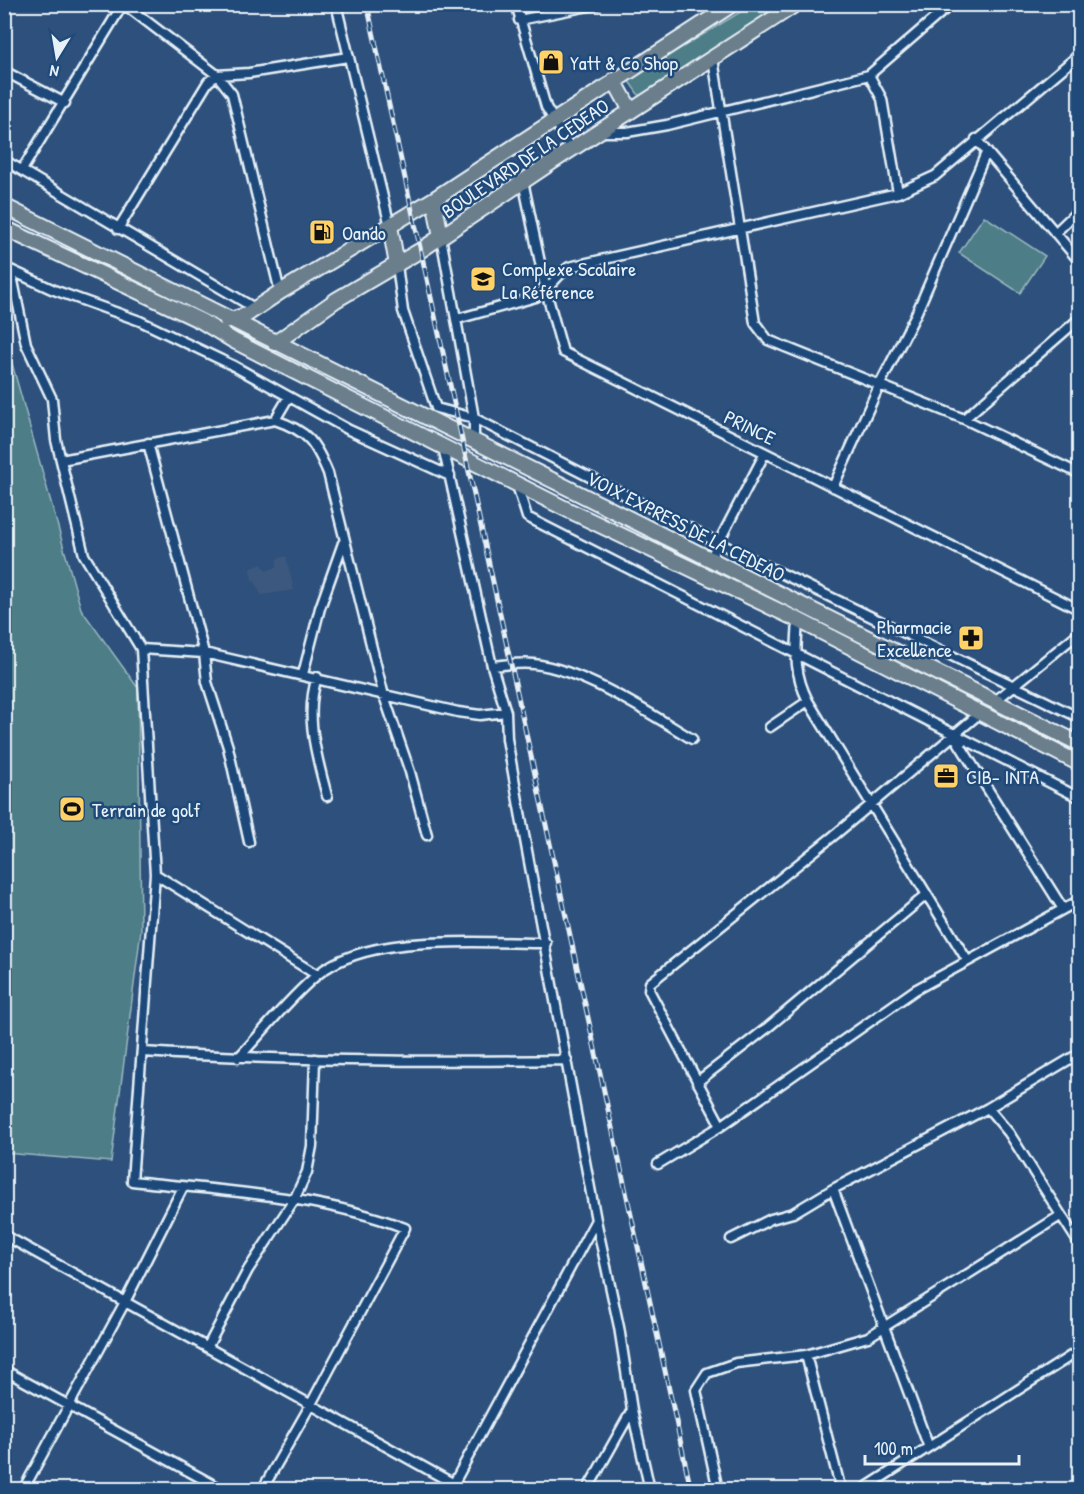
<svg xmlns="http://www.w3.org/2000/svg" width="1084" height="1494" font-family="'Patrick Hand',sans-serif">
  <rect width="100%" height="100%" fill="#2d517c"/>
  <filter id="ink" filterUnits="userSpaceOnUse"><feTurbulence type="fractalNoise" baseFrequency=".0167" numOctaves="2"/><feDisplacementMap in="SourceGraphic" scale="12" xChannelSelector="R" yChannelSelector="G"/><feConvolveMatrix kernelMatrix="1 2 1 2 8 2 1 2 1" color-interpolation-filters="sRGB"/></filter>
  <g filter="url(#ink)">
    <path fill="#3d597e" d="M286,556L294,590L261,595L255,581L252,580L250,569L262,564L266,571L277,567V559Z"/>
    <path fill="#4e7d87" stroke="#9bb7c0" stroke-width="1.5" d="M752,5H782L640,97L628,80Z
      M984,216L1045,256L1020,293L959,253Z
      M4,335L81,609L138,688L141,930L111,1162L5,1153Z"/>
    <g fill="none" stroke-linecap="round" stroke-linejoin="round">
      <defs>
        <path id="minor" d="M124,4L217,75L232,94L280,292
          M336,4L390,226
          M516,4L546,107L571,149
          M519,20L599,4
          M713,59L755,323L768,340L964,419L1080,474
          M4,71L65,103
          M869,75L882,99L898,193
          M601,132H627L667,125L869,75L951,4
          M976,139L1080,262
          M4,160L256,309
          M22,170L123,4
          M523,181L546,291L563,352L1080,610
          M118,229L208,82L217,75L249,73L348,57
          M1055,233L1080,209
          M441,237L474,418V442
          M397,265L403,311L436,408L474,418L719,543L1080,718
          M4,267L54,290L140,321L232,365L349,430L450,476
          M11,271L26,344L52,399L56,440L84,555L141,649L155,874L132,1181C222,1191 319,1195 405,1228L311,1404L262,1490
          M457,319L536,297C549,290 556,276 569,267L898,193L935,176L1080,54
          M964,419L1080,318
          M275,420C308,431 315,442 328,473L384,696L410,772L427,835
          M148,443L204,653L207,682L228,747L249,842
          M443,447L492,666L506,712L507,739L525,840L596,1220L619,1327L632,1410L650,1490
          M61,460L275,420L288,398
          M517,485L527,517L1080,798
          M833,487L879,386L916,314L986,153
          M710,559L765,453
          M798,620C796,652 793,671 808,701L967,960
          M141,649L204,653L458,712L480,715L506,712
          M492,666C506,665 520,662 534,664C584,670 649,713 692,739
          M303,674L320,608L343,543
          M317,677C304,717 317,757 327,796
          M994,702L1080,632
          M770,727L808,701
          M955,737L1063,909
          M155,874L317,975
          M143,1052C284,1061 425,1062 567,1060
          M238,1058C264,1031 288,999 317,975C368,932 481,943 546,943
          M697,1082L767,1028L925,896
          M988,1108L1009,1133L1080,1245
          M721,1126L649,990L650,983L837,833L979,714
          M658,1164L721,1126L915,990L1080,900
          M833,1189L928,1445
          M4,1235L465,1490
          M731,1239L771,1219L793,1213L833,1189L988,1108L1080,1053
          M208,1346L248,1270L294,1200L307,1172L312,1146L315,1059
          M806,1355L841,1490
          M4,1370L223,1490
          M454,1483L596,1220
          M23,1490L125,1302L183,1187
          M587,1490L632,1410
          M718,1490L696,1390L707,1373L736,1363L806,1355L868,1337L1060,1216
          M862,1490L1080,1350"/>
        <path id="primary" d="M614,80L631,111
          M434,199L441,237
          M4,206L1080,744
          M390,226L397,265
          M4,228L201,321L234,341L564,508L798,620L1080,764
          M227,321L246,315L280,292L434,199L733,4
          M275,343L336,300L421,250L552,162L796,4"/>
      </defs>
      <use href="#minor" stroke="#e8f1f8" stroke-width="13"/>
      <use href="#primary" stroke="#e8f1f8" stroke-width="18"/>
      <use href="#minor" stroke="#1f4a7a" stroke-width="8"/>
      <use href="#primary" stroke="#6b7e8b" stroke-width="14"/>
      <defs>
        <path id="rail" d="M367,4L691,1490"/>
      </defs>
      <use href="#rail" stroke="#e8f1f8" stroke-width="5"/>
      <use href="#rail" stroke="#1f4a7a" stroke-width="3" stroke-dasharray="9" stroke-linecap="butt"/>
    </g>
  </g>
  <defs>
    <symbol id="shop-square" viewBox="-11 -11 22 22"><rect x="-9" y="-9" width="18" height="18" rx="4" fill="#ffd166" stroke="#1f4a7a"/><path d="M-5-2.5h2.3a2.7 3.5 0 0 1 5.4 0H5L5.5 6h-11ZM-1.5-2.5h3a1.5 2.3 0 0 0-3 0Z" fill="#111"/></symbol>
    <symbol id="fuel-square" viewBox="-11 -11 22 22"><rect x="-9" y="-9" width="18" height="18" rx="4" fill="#ffd166" stroke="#1f4a7a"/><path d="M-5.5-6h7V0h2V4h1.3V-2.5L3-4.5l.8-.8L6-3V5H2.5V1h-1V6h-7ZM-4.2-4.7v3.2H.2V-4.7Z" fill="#111"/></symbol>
    <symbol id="school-square" viewBox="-11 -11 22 22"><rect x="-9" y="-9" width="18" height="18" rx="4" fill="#ffd166" stroke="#1f4a7a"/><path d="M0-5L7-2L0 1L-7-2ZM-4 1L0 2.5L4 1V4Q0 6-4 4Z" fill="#111"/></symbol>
    <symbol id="pharmacy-square" viewBox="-11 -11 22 22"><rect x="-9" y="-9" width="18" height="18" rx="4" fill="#ffd166" stroke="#1f4a7a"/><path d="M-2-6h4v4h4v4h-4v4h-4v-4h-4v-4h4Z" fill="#111"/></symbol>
    <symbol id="office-square" viewBox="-11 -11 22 22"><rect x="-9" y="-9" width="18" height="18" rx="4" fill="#ffd166" stroke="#1f4a7a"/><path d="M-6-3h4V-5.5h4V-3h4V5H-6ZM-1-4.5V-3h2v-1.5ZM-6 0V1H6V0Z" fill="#111"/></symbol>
    <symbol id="stadium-square" viewBox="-11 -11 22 22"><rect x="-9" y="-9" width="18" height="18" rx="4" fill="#ffd166" stroke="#1f4a7a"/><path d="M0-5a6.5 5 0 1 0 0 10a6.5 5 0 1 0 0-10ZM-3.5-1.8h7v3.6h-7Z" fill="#111"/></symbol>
  </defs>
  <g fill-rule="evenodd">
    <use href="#shop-square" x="536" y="47" width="30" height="30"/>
    <use href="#fuel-square" x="307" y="217" width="30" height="30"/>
    <use href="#school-square" x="468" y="264" width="30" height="30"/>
    <use href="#pharmacy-square" x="956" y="623" width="30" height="30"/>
    <use href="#office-square" x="931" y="761" width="30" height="30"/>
    <use href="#stadium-square" x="57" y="794" width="30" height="30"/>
  </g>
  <g text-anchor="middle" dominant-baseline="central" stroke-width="5" stroke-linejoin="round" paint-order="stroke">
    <g font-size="20" fill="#e8f1f8" stroke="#1f4a7a" text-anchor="start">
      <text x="570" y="62">Yatt &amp; Co Shop</text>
      <text x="342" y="232">Oando</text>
      <text x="502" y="268">Complexe Scolaire<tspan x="502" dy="23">La Référence</tspan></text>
      <text x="952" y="626" text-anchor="end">Pharmacie<tspan x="952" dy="23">Excellence</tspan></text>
      <text x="966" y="776">CIB- INTA</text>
      <text x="92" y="809">Terrain de golf</text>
    </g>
    <g font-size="20" fill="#e8f1f8" stroke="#1f4a7a">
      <text transform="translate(525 158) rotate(-34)">BOULEVARD DE LA CEDEAO</text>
      <text transform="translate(750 427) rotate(26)">PRINCE</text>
      <text transform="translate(686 526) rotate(27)">VOIX EXPRESS DE LA CEDEAO</text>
    </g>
  </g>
  <rect width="1084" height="1494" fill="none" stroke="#1f4a7a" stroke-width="24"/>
  <rect x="12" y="12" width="1060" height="1470" fill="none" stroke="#e8f1f8" stroke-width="2" filter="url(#ink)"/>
  <g transform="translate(57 57) rotate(191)" stroke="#1f4a7a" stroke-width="4.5" paint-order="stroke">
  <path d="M0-4.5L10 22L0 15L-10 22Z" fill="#e8f1f8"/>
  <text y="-9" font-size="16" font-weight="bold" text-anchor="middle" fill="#e8f1f8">N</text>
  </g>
  <path d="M865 1455v9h154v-9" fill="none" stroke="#e8f1f8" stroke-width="3"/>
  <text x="874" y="1455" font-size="18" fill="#e8f1f8" stroke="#1f4a7a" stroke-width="4.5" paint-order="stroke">100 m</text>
</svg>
